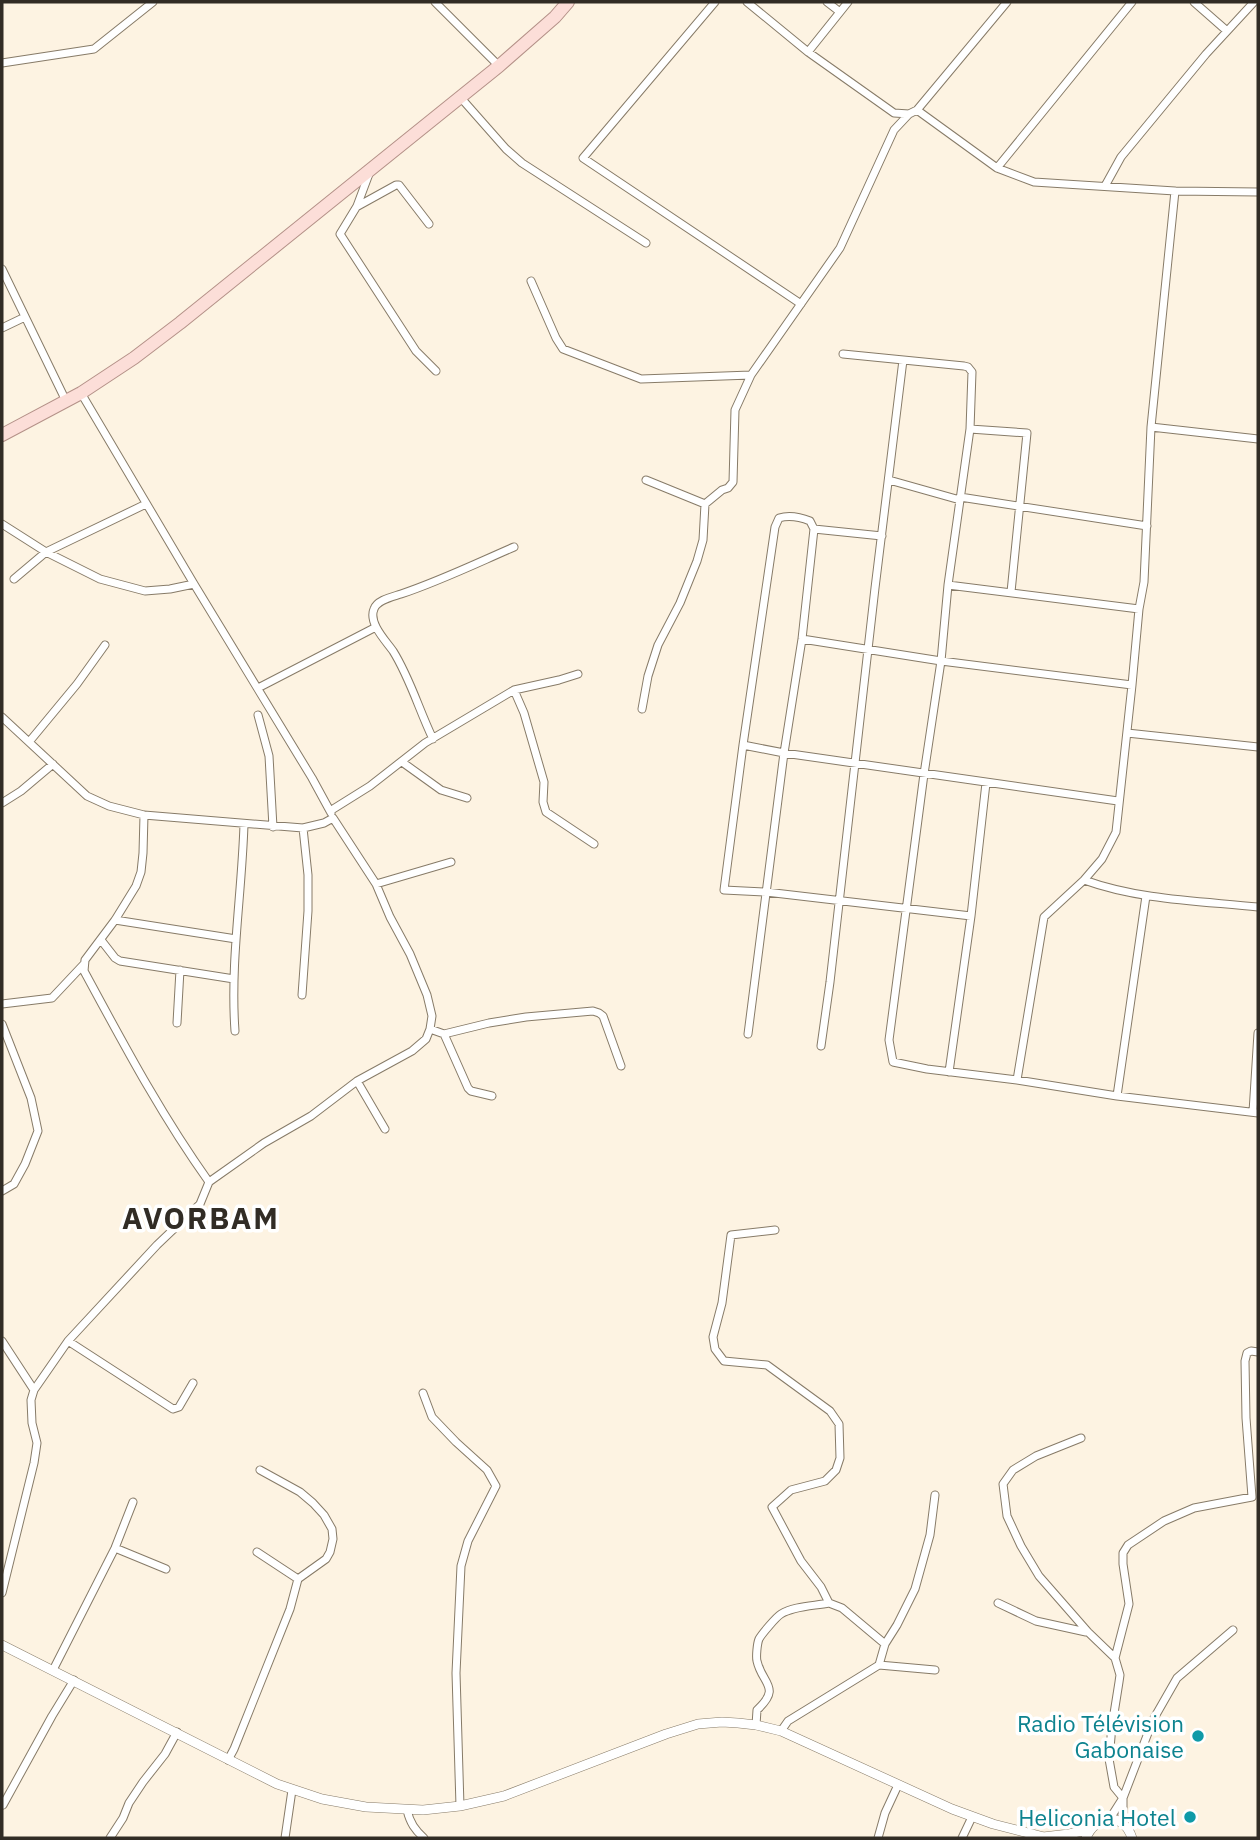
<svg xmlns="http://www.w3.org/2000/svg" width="1260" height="1840" font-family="'IBM Plex Sans',sans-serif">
  <rect width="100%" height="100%" fill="#fdf3e2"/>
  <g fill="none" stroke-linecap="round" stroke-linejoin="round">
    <defs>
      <path id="minor" d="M435,2L499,66
        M715,2L583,158L801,304
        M747,2L808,52L894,113L909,114L917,110L997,168L1034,182L1175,191L1258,192
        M827,2L840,12
        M1194,2L1227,31
        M808,52L848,2
        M2,63L94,49L153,2
        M461,98L506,149L522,163L646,243
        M917,110L1007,2
        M997,168L1132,2
        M369,174L357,206L340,234L416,351L436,371
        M1105,186L1121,157L1206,54L1254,2
        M358,206L396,185H399L429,224
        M2,269L66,401
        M531,281L556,338L563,349L641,379L751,375
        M2,328L25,317
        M843,354L964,366L968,367L972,372L970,429L948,585L941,661L924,774L889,1040L893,1062L927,1069L1017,1080L1117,1096L1258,1113
        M81,393L194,584L312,778L330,811
        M1151,427L1258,439
        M970,429L1027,433L1011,592
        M646,480L705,504
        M889,480L960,500
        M960,497L1147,526
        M2,524L46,552L100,579L145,591L170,589L194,584
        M814,529L882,536
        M14,579L46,552L146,504
        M948,585L1139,609
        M802,639L941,661L1132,685
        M258,688L376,627
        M514,690L524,713L544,782L543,802L546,812L594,844
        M642,709L648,676L658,645L680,603L697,561L703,540L705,504L722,490L728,488L733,482L735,410L751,375L840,248L894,130L909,114
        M258,715L269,756L273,827
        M2,717L87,796L109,806L144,815L303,828L324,823L333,818L376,884L390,917L410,954L427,995L432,1016L430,1029L426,1039L412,1051L357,1081L311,1116L264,1143L209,1182L200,1204L157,1245L68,1341L34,1390L31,1400L32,1423L37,1443L34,1463L2,1593
        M1127,733L1258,747
        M433,739C419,710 410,678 393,651C386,641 368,623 374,609C377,600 392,597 401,594C440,581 477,563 514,547
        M29,742L77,684L105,645
        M743,745L784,753L1118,801
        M402,762L441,790L467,798
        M2,803L21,791L53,764
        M331,813L330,811L370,786L425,743L514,690L559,680L578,674
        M144,815L143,853L141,872L136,886L115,920L85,960L84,971C123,1043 161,1115 209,1182
        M1084,880C1139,900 1200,901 1258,907
        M376,884L451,862
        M115,920L236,939
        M101,940L115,958L120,961L234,979
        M302,995L308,911V875L303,828
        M2,1004L52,998L84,964
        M177,1023L180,970
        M2,1024L31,1098L38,1131L25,1164L14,1184L2,1191
        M430,1029L444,1034L489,1023L526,1017L593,1011L599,1013L603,1016L621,1066
        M235,1031C230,962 242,893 244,824
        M444,1034L468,1088L471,1091L492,1096
        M748,1034L784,753L802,639L814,529L810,521C800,517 789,515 779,518L775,527L743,745L724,890L766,892L971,916
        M821,1046L830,982L875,588L903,360
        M949,1072L971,916L986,783
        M1017,1080L1044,917L1084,880L1102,859L1116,832L1132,685L1139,609L1144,582L1151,427L1175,191
        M357,1081L385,1129
        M1117,1096L1146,896
        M1253,1112L1258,1033
        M775,1230L731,1235L722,1303L713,1337L715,1349L724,1361L767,1365L830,1411L839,1424L840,1458L836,1470L825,1481L791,1490L772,1507L801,1561L821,1587L829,1603L842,1608L885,1644
        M2,1341L34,1390
        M68,1341L173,1409L179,1407L193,1383
        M423,1393L432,1417L456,1442L487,1470L496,1486L468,1541L461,1566L456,1673L460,1806
        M1081,1438L1036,1456L1013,1470L1003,1484L1007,1516L1021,1546L1039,1576L1088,1632L1115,1658
        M115,1548L166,1569
        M257,1552L298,1579
        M998,1603L1036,1621L1086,1632
        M879,1665L885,1644L897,1625L915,1589L930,1535L935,1495
        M53,1670L115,1548L133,1502
        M756,1725L757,1710C782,1687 762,1684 757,1661C756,1657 757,1644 759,1639C761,1635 776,1617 781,1614C794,1606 814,1606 829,1603
        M781,1731L788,1721L879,1665L935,1670
        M228,1760L234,1749L290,1609L298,1579L326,1559L330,1552L333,1539L332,1529L324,1515L313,1503L300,1492L260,1470
        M3,1805L52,1716L74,1680
        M407,1810C410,1823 415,1830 424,1838
        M1109,1820L1123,1798L1153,1720L1177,1678L1233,1630
        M1123,1824V1798L1114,1787L1109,1759L1112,1726L1119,1682L1120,1675L1115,1658L1129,1604L1123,1564V1553L1128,1545L1164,1521L1194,1508L1252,1497L1246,1418L1245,1361L1247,1353L1251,1351L1258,1352
        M110,1838L123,1818L129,1803L143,1782L165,1754L177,1732
        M285,1838L292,1790
        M878,1838L885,1813L898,1785
        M962,1838L972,1817"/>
      <path id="tertiary" d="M2,1645L277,1784L322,1799L366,1807L423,1810L460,1806L504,1796L666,1734L698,1724L722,1722L738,1723L756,1725L781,1731L952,1809L993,1824L1048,1838
        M1043,1837L1069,1834L1091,1829
        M1086,1838C1096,1814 1124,1812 1132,1838"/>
      <path id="primary" d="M2,435L81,393L134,358L180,323L499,66L555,17L568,2"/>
    </defs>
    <use href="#minor" stroke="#877b68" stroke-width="9"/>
    <use href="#tertiary" stroke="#877b68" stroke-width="10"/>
    <use href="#primary" stroke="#b49188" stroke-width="14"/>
    <use href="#minor" stroke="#fff" stroke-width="7"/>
    <use href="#tertiary" stroke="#fff" stroke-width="9"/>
    <use href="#primary" stroke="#fcded8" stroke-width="12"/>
  </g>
  <g fill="#0f9aa8" stroke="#fff" stroke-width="2.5">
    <circle cx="1198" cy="1736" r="7"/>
    <circle cx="1190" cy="1817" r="7"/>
  </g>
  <g text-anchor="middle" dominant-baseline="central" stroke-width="7" stroke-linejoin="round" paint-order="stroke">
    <g font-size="23" fill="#0d838f" stroke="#fff" text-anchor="end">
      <text x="1184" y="1723">Radio Télévision<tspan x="1184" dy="26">Gabonaise</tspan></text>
      <text x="1176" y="1817">Heliconia Hotel</text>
    </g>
    <g font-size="30" font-weight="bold" letter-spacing="2" fill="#312c25" stroke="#fff">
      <text x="201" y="1217">AVORBAM</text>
    </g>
  </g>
  <rect width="1260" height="1840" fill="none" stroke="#312c25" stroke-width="7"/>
</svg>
